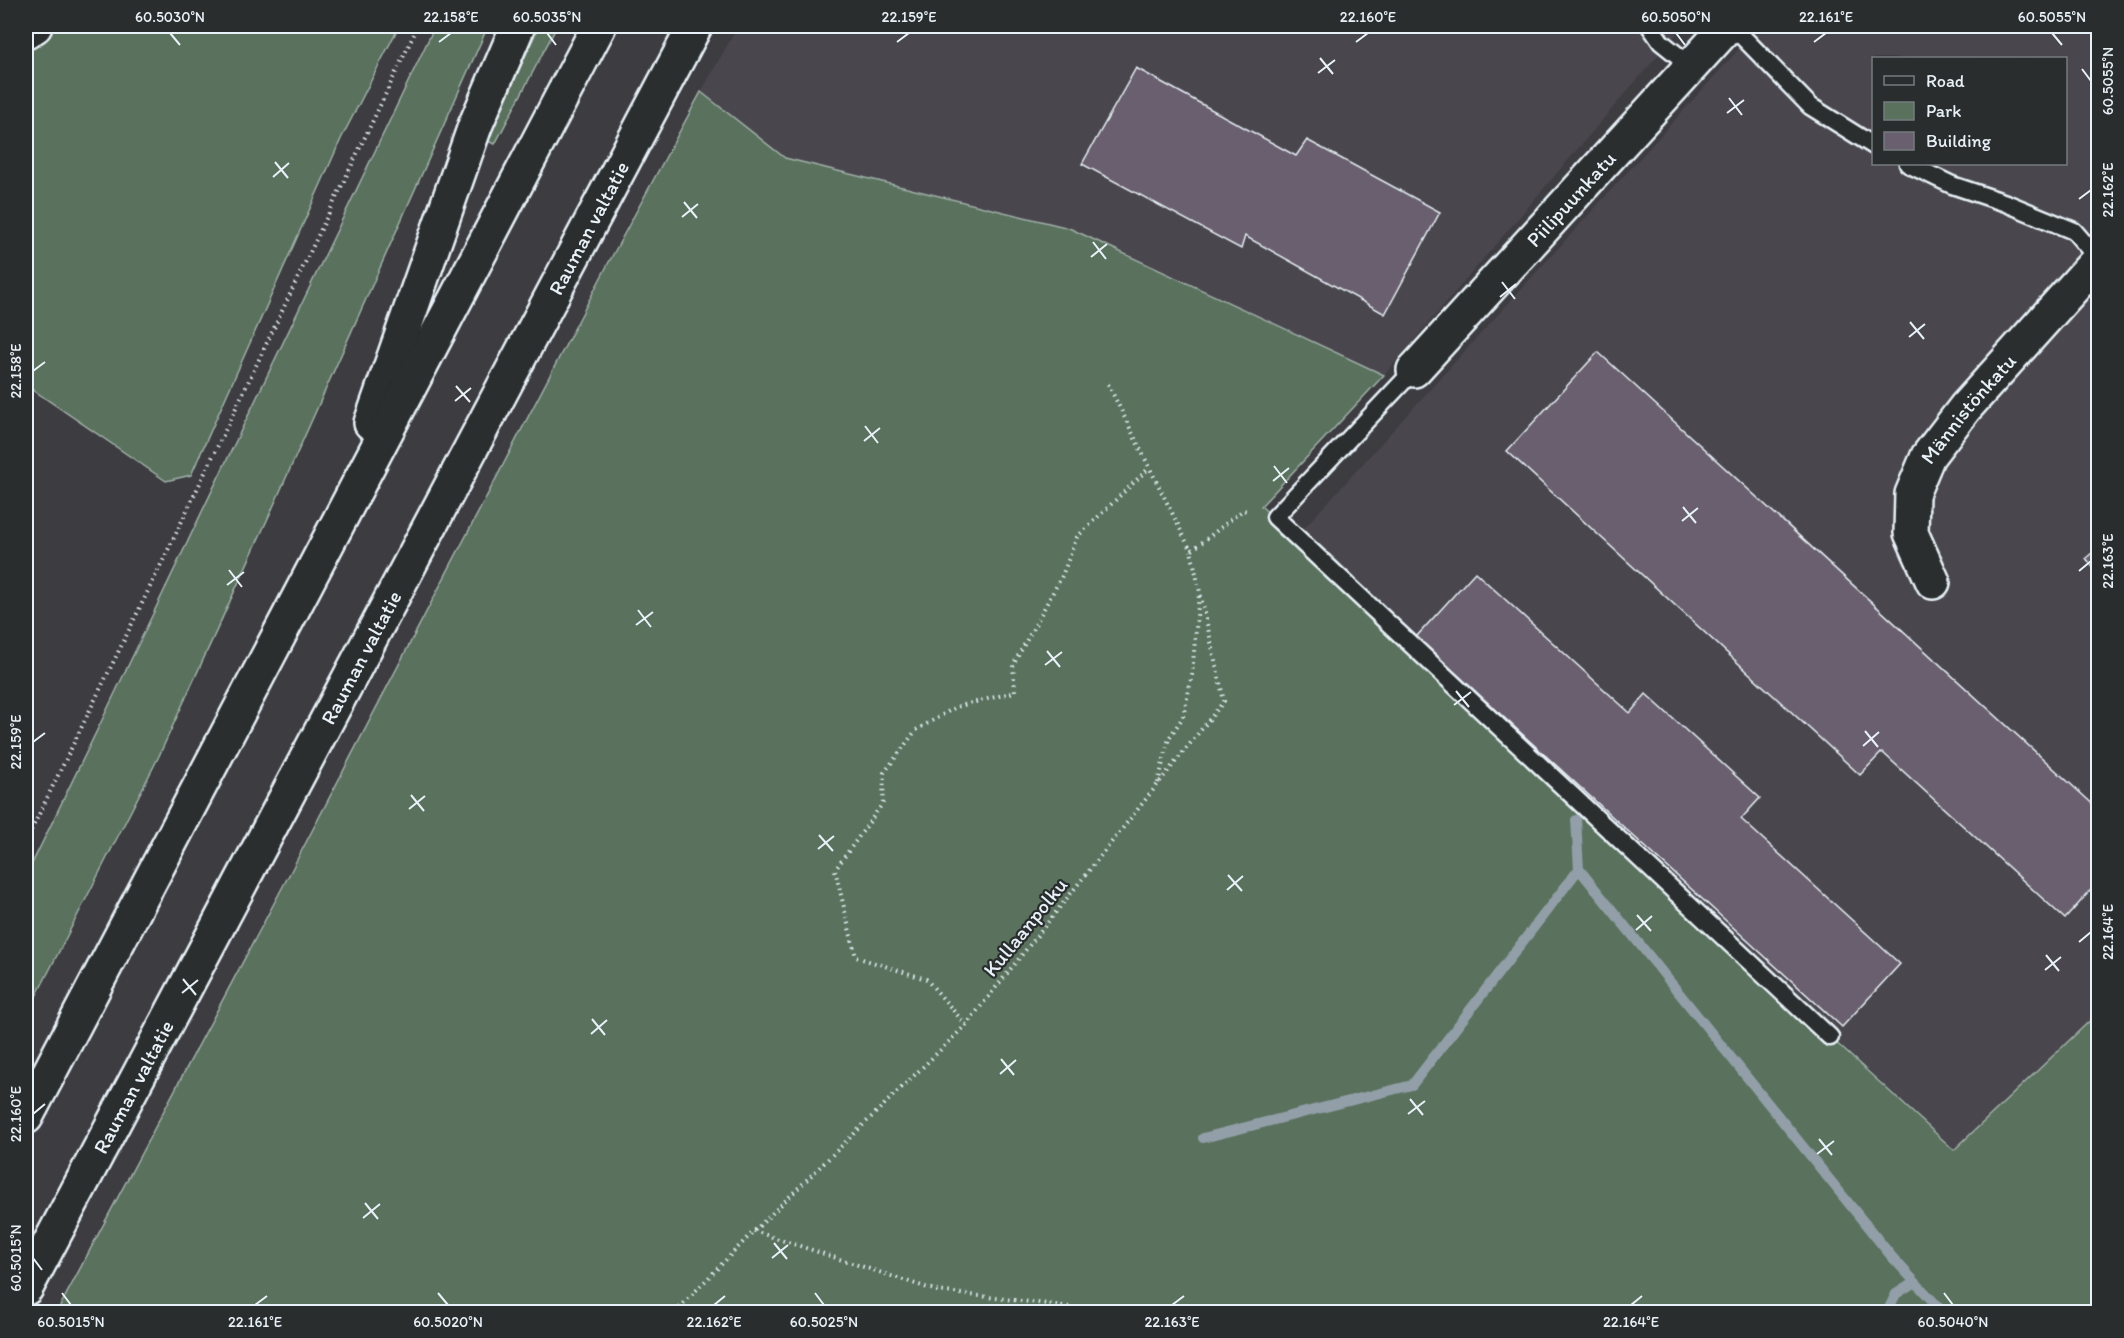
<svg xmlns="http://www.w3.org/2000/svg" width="2124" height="1338" font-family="Itim,sans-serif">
  <rect width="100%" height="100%" fill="#3d3c41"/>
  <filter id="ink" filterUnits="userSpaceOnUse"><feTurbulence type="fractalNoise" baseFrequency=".0167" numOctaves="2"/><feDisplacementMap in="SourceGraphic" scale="12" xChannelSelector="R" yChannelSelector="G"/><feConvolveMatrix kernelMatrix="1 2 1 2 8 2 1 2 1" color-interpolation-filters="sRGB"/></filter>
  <g filter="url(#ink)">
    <path fill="#4a464e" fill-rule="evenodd" d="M738,26H1683L1384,375L1069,228L785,158L701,92Z
      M1760,26H2098V1013L1955,1150L1531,759L1296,537ZM1874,58H2066V164H1874Z"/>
    <path fill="#5a715d" stroke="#a1b1aa" stroke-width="1.5" d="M50,26H399L341,139L191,475L166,481L26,385V46Z
      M435,26H488L269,516L158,758L26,1016V876L103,718Z
      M539,26H557L495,144L487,141Z
      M701,92L785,158L1069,228L1384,375L1261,506L1830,1037L1954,1150L2098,1013V1312H57L290,873L609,262Z"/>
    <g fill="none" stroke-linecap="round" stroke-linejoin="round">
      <path stroke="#929fa9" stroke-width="10" d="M1576,820L1579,869L1892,1257L1943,1312
        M1203,1138L1412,1085L1579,869
        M1887,1312L1896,1294L1915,1282"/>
    </g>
    <path fill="#6a5f6e" stroke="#e8f1f8" stroke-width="1.5" d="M1136,68L1296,156L1307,140L1440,212L1385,314L1245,236L1241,249L1082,164Z
      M1598,352L2098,809V882L2065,919L1882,752L1860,775L1507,451Z
      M2098,548V574L2086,558Z
      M1475,572L1630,713L1646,694L1760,798L1741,819L1900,964L1842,1027L1416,637Z"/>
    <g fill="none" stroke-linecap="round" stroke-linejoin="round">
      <defs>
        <path id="lane" d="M1650,26L1661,42L1691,66
          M1732,26L1810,106L1874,146
          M1908,164L1952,185L2006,203L2074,231L2098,259
          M1414,370L1275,517L1830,1037"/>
        <g id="street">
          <path d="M26,32L35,26"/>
          <path id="s1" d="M1414,370L1728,26"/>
          <path id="s2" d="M1933,582L1911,533L1912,494L1928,456L1965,408L2098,260"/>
        </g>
        <g id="highway">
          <path d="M371,423L475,126L518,26"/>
          <path d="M26,1117L599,26"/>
          <path id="s3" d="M26,1288L695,26"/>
        </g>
      </defs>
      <use href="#lane" stroke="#e8f1f8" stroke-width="21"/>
      <use href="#street" stroke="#e8f1f8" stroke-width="38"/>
      <use href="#highway" stroke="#e8f1f8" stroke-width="38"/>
      <path stroke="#e8f1f8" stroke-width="4" stroke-dasharray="1.5 4.5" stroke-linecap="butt" d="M1108,384L1191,551
        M1158,783L1169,738L1183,717L1192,675L1199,594
        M26,841L170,546L418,26
        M966,1025L926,979L856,957L835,870L883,803L884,773L916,730L956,707L1015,692L1013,665L1062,576L1077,537L1149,468
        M754,1231L937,1291L1064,1306L1095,1312
        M675,1312L754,1231L966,1025L1224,701L1191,551L1243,510L1250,512"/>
      <use href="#lane" stroke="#2a2d2e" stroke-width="16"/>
      <use href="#street" stroke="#2a2d2e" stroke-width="33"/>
      <use href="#highway" stroke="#2a2d2e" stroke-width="33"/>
    </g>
  </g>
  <path fill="none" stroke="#e8f1f8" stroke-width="2" d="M170,33L180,45M547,33L556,45M1676,33L1685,45M2052,33L2062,45M439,42L451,33M897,42L909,33M1356,42L1368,33M1814,42L1826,33M1320,58L1333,74M2082,69L2091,81M1318,73L1335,60M1729,98L1742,115M1727,113L1744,100M275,162L288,178M273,177L289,163M2079,199L2091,190M684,202L697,218M682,217L698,204M1093,242L1106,259M1091,257L1107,244M1502,282L1515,299M1500,297L1516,284M1910,322L1924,339M1909,337L1925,324M33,371L45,362M456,386L470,402M455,401L471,388M865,426L878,443M864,441L880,428M1274,466L1287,483M1273,481L1289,468M1683,507L1696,523M1682,521L1698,508M229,570L242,587M2079,571L2091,561M227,585L244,572M638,610L651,627M636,625L653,612M1047,651L1060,667M1045,665L1062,652M1456,691L1469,707M1454,705L1471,692M1865,731L1878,747M33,742L45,733M1863,746L1879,732M411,795L424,811M409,809L425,796M819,835L833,851M818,849L834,836M1228,875L1242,891M1227,890L1243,876M1637,915L1651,931M1636,930L1652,916M2079,942L2091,932M2046,955L2059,971M2045,970L2061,957M183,979L196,995M182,993L198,980M592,1019L605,1035M591,1034L607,1020M1001,1059L1014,1075M1000,1074L1016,1060M1410,1099L1423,1115M33,1114L45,1104M1408,1114L1425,1101M1819,1139L1832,1155M1817,1154L1834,1141M365,1203L378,1219M363,1218L380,1204M774,1243L787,1259M33,1258L42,1270M772,1258L788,1245M62,1293L71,1305M438,1293L448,1305M815,1293L824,1305M1944,1293L1953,1305M255,1305L267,1296M714,1305L725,1296M1172,1305L1184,1296M1631,1305L1642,1296"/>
  <g text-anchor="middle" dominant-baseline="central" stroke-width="4.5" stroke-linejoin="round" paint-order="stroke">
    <g font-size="21" fill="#e8f1f8" stroke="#2a2d2e">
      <text stroke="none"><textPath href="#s1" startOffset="232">Piilipuunkatu</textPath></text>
      <text stroke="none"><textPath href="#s3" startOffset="1200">Rauman valtatie</textPath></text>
      <text stroke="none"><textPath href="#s2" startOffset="196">Männistönkatu</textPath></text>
      <text stroke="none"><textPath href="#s3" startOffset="714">Rauman valtatie</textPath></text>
      <text transform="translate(1025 927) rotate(-51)">Kullaanpolku</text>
      <text stroke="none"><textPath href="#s3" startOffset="228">Rauman valtatie</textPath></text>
    </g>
  </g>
  <rect width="2124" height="1338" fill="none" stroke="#2a2d2e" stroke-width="66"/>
  <rect x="1872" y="57" width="195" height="108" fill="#2a2d2e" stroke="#767b7f" stroke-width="1.5"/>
  <rect x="1884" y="76" width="30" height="9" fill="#2a2d2e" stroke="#767b7f" stroke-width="1.5"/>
  <text x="1926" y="87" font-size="18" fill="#e8f1f8">Road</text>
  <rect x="1884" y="102" width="30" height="18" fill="#5a715d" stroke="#767b7f" stroke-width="1.5"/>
  <text x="1926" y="117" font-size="18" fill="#e8f1f8">Park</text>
  <rect x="1884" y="132" width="30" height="18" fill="#6a5f6e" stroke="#767b7f" stroke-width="1.5"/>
  <text x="1926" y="147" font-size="18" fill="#e8f1f8">Building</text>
  <rect x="33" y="33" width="2058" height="1272" fill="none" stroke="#e8f1f8" stroke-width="2"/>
  <g font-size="15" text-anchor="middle" fill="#e8f1f8">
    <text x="170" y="22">60.5030°N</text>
    <text x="451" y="22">22.158°E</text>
    <text x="547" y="22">60.5035°N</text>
    <text x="909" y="22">22.159°E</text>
    <text x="1368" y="22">22.160°E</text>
    <text x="1676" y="22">60.5050°N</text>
    <text x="1826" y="22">22.161°E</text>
    <text x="2052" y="22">60.5055°N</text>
    <text transform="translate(2108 81) rotate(-90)" y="5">60.5055°N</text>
    <text transform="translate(2108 190) rotate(-90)" y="5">22.162°E</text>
    <text transform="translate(16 371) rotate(-90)" y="5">22.158°E</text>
    <text transform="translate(2108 561) rotate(-90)" y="5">22.163°E</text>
    <text transform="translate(16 742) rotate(-90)" y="5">22.159°E</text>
    <text transform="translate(2108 932) rotate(-90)" y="5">22.164°E</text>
    <text transform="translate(16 1114) rotate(-90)" y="5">22.160°E</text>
    <text transform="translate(16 1258) rotate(-90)" y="5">60.5015°N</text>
    <text x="71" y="1327">60.5015°N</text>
    <text x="255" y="1327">22.161°E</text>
    <text x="448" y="1327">60.5020°N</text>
    <text x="714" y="1327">22.162°E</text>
    <text x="824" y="1327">60.5025°N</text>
    <text x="1172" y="1327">22.163°E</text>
    <text x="1631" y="1327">22.164°E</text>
    <text x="1953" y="1327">60.5040°N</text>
  </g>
</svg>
